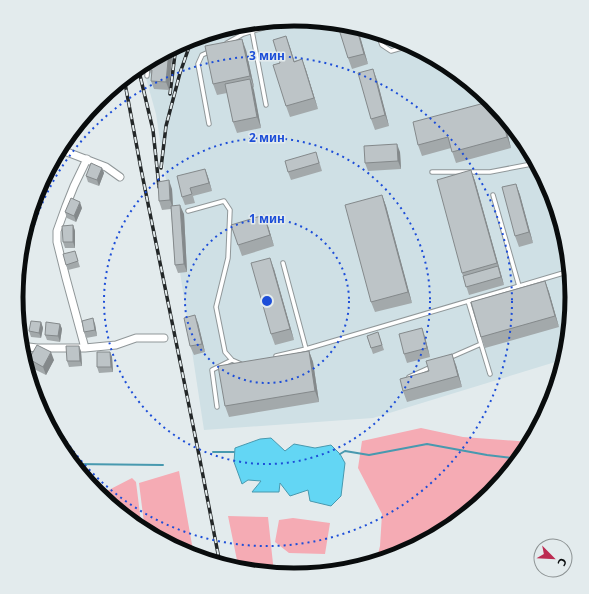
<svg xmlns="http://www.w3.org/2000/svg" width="589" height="594" font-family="'Noto Sans',sans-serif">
  <rect width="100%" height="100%" fill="#e3ebed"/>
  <path fill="#cfe0e5" d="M295,19L349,24L401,40L449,66L492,100L526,142L552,191L568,243L573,297L568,352L565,359L373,418L204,430L156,114L142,64L188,40L240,24Z"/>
  <path fill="#f5abb4" d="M421,428L463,437L531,442L526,452L491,494L449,529L401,554L376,562L380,546L382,514L358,468L362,441Z
    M179,471L194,556L188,554L145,531L139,483Z
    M132,478L136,482L142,530L99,495Z
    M228,516L268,517L274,573L239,570Z
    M293,518L330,523L325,554L289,553L275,542L279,520Z
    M331,569V572L294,575H287L286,571Z"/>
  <path fill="#63d6f4" stroke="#4899af" d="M271,438L285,451L294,444L315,448L331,445L340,454L345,463L341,496L331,506L310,501L308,490L290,496L280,483L279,492H252L261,481L248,480L242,484L234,462L235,448L260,439Z"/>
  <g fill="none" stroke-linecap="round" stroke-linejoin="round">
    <path stroke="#4899af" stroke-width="2" d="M213,452H234
      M340,454L345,451L369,455L427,444L487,455L520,459
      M73,464L163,465"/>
    <defs>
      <path id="service" d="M252,31L266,105
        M377,32L382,45L391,51L412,45
        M227,43L243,34L293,19
        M147,76L148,61
        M209,124L198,64L202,55L211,51
        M432,172H490L537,163
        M493,195L519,286
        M188,211L224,201L230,210L228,258L216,307L225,352L232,360L241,364
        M283,263L306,349
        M468,301L490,374
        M276,356L306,349L570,271
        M449,358L481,344
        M409,377L431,367
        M217,407L212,370L232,360"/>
      <path id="minor" d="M59,149L106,167L120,177
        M21,346L37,348H85L116,345L136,338H164
        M85,348L66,278L57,242V231L66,206L74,186L87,159"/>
    </defs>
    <use href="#service" stroke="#909799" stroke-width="5.5"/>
    <use href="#minor" stroke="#909799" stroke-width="9"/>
    <use href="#service" stroke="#fff" stroke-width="3.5"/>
    <use href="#minor" stroke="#fff" stroke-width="7"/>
    <defs>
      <path id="rail" d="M138,67L153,130L159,187
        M124,78L141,169L199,455L220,564
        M170,94L176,46
        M161,168L166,126L180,73L188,50"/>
    </defs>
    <use href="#rail" stroke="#232728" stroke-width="3.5"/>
    <use href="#rail" stroke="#e3ebed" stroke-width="2" stroke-dasharray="6" stroke-linecap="butt"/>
  </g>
  <path fill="#a3a9ab" d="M357,26L368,64L352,69L348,58Z
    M386,35L396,38L388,41Z
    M286,36L294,61L302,59L306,70L318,109L290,117L286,106L280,63Z
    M169,50L172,58L169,90L154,89L151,81L152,76L149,70Z
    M246,50L254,87L253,88L261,128L237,133L233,122L227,93L217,95L213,84Z
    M377,80L389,126L375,130L371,119Z
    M492,101L502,112L511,148L456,163L451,148L422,156L418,145Z
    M74,129L75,134L71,145L64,142Z
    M400,152L401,169L368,171L365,163Z
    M57,154L58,156L54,167L51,165Z
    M319,161L322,171L291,180L288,172Z
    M102,168L104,173L99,186L88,182L86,176Z
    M205,169L208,177L212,191L193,196L195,203L185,205L182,197Z
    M471,170L475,181L504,285L469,295L462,273Z
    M516,184L520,195L533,243L519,247L515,236Z
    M172,189L173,206L184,214L187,272L178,273L175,265L171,209L162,210L159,201Z
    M36,193L42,200L39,208L33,206Z
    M382,195L386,206L412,303L375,312L371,302Z
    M82,208L76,222L67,218L65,212Z
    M73,225L75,231V248H65L63,242Z
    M268,226L274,246L242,256L238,245Z
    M75,251L80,267L68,270L66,265Z
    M274,269L294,340L275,345L271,334Z
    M545,281L549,292L559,327L485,348L481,337Z
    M41,322L43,328L41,338L31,337L29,331Z
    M198,323L205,352L194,355L190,346Z
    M60,324L62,329L60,342L47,340L45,335Z
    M95,324L97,336L86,338L84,332Z
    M378,332L384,350L373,354L367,336Z
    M425,337L430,357L407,363L404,354Z
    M81,351L82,366L69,367L67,361Z
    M309,351L313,362L319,402L229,417L225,406Z
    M110,352L112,357L113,372L99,373L97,367Z
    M29,359L54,360L46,375L32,368Z
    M456,365L462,387L407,402L403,391Z"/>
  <path fill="#84898b" d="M356,26H357L368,64L364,54Z
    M286,36L290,47L298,73L294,62Z
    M242,39L246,50L254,87L250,76Z
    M169,50L172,58L169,90L166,82Z
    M302,59L306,70L318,109L314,98Z
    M373,69L377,80L389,126L385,115Z
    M250,79L254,90L261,128L257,117Z
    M500,110L502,112L511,148L507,137Z
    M74,129L75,134L71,145L69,139Z
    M397,144L400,152L401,169L398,161Z
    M57,154L58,156L54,167L52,162Z
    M102,168L104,173L99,186L97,180Z
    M205,169L208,177L212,191L209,183Z
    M471,170L475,181L501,274L497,263Z
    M169,180L172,189L173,209L170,200Z
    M516,184L520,195L533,243L529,232Z
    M40,194L42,200L39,208L37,203Z
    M382,195L386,206L412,303L408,292Z
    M80,202L82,208L76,222L74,216Z
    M180,205L184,214L187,272L184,264Z
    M264,215L268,226L274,246L270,235Z
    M73,225L75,231V248L73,242Z
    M270,258L274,269L294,340L290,329Z
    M498,266L501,274L504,285L501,277Z
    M545,281L549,292L559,327L555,316Z
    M195,315L198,323L205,352L202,344Z
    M93,318L95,324L97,336L95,330Z
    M19,321L21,326L20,335L19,324Z
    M41,322L43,328L41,338L39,333Z
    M60,324L62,329L60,342L58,336Z
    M422,328L425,337L430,357L427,348Z
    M79,346L81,351L82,366L80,361Z
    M309,351L313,362L319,402L315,391Z
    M51,352L54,360L46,375L43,367Z
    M110,352L112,357L113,372L111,367Z
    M452,354L456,365L462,387L458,376Z"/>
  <path fill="#bdc4c7" stroke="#84898b" d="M337,23L349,24L356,26L364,54L348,58Z
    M286,36L294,62L302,59L314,98L286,106L273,65L280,63L273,40Z
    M242,39L250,76L213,84L205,46Z
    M168,50H169L166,82L151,81L152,70H149L150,60Z
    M373,69L385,115L371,119L358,73Z
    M250,79L257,117L233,122L225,84Z
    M492,101L500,110L507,137L452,152L448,137L418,145L413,122Z
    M73,130L69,139L66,138Z
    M397,144L398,161L365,163L364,146Z
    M316,152L319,163L288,172L285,161Z
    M91,163L102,168L97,180L86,176Z
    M205,169L209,183L190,188L192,194L182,197L177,176Z
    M471,170L497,263L462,273L437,180Z
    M169,180L170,200L159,201L158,182Z
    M516,184L529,232L515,236L502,187Z
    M36,193L40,194L37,203L34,201Z
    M382,195L408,292L371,302L345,205Z
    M71,198L80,202L74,216L65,212Z
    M180,205L184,264L175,265L171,206Z
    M264,215L270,235L238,245L231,225Z
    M73,225V242H63L62,226Z
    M75,251L78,261L66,265L63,254Z
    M270,258L290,329L271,334L251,263Z
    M498,266L501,277L466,287L463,276Z
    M545,281L555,316L481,337L471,302Z
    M195,315L202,344L190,346L184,318Z
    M93,318L95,330L84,332L82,321Z
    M31,321L41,322L39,333L29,331Z
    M46,322L60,324L58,336L45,335Z
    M422,328L427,348L404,354L399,334Z
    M378,332L382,345L371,348L367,336Z
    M37,345L51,352L43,367L29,359Z
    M66,346H79L80,361H67Z
    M309,351L315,391L225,406L218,366Z
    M97,352H110L111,367H97Z
    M452,354L458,376L403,391L400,379L429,371L426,361Z"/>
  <g fill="none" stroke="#1d4ed8" stroke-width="2" stroke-dasharray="2 4">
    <circle cx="267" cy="301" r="82"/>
    <circle cx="267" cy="301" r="163"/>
    <circle cx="267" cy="301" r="245"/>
  </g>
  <path d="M0 0H589V594H0ZM23 297a271 271 0 1 1 542 0a271 271 0 1 1-542 0Z" fill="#e3ebed" fill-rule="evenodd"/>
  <path fill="none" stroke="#090c0d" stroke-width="5" d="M23 297a271 271 0 1 1 542 0a271 271 0 1 1-542 0Z"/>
  <circle cx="267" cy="301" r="6" fill="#1d4ed8" stroke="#e3ebed" stroke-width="2"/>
  <g font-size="12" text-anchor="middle" font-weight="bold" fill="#1d4ed8" stroke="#e3ebed" stroke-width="3" stroke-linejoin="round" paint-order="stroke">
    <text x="267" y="60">3 мин</text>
    <text x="267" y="142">2 мин</text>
    <text x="267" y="223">1 мин</text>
  </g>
  <g transform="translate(553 558) rotate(114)"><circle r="19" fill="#e3ebed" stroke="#8c9293"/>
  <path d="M0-3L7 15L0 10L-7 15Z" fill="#bc2c52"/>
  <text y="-6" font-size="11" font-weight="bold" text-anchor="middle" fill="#090c0d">С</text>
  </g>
</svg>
